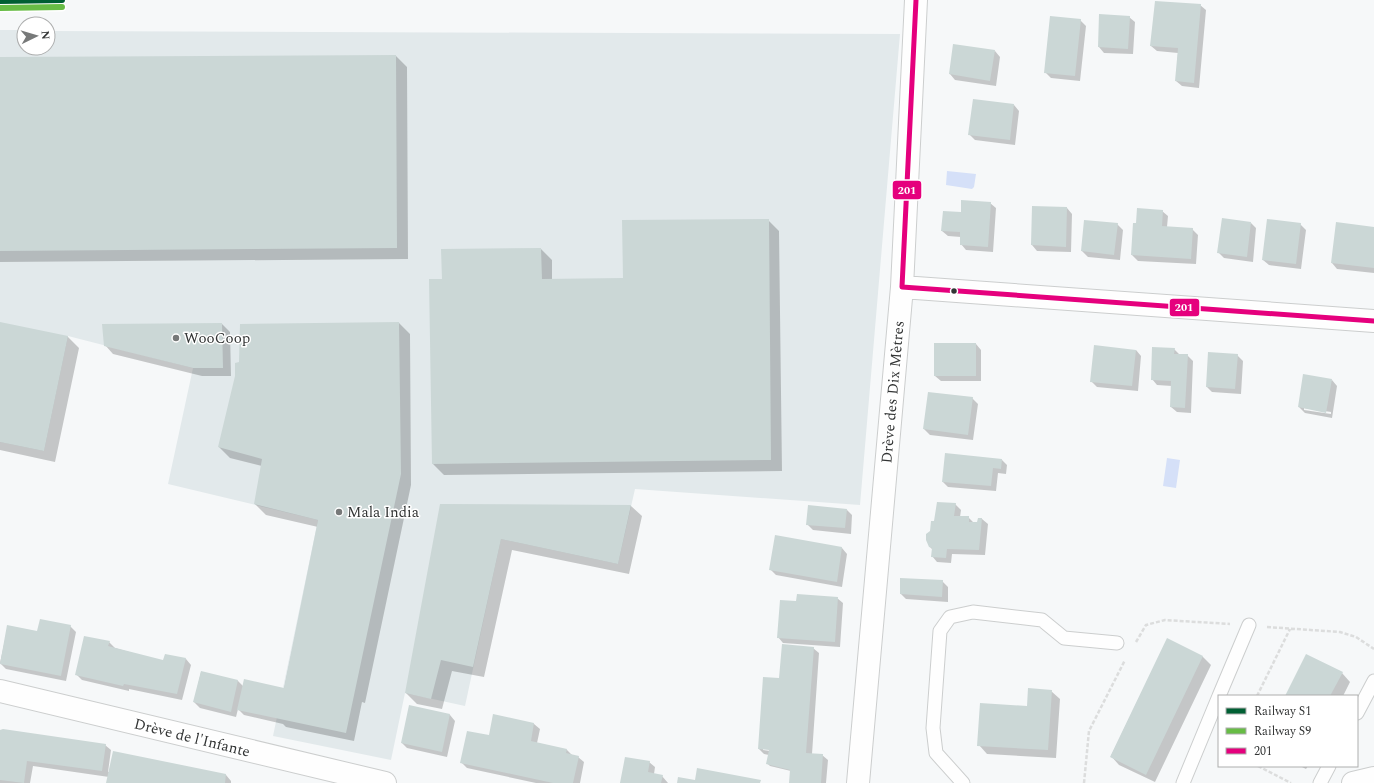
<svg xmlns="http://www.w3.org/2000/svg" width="1374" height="783" font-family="Spectral,serif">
  <rect width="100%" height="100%" fill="#f6f8f9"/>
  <path fill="#e2e9eb" d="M0,30H24V48H48V31L900,34L860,505L635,489L618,564L501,539L465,706L405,693L391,760L273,736L318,520L168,484L193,368L68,336L44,451L0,442Z"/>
  <path fill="#d5e0f8" d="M947,171L976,174L974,187L972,189L946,185Z
    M1167,458L1180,460L1176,488L1163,486Z"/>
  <path fill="#0003" fill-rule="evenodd" d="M1200,5L1206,10L1199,88L1182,86L1176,81L1178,53L1157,51L1151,46Z
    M1129,17L1135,22L1133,54L1104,53L1099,47Z
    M1080,20L1086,26L1080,81L1051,78L1046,73Z
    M995,51L1000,57L996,86L955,80L950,74Z
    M396,56L407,67L408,259L0,262V58Z
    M1014,105L1019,111L1015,145L975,140L969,134Z
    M990,203L996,208L993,252L966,250L961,244V237L948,236L942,231L962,213Z
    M1067,208L1072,214L1071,252L1037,251L1032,245Z
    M1162,211L1168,216L1167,227L1192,229L1198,235L1196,264L1138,261L1132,255L1134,224L1137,225Z
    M768,220L779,231L782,471L444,475L433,464L541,249L552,260V280L624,279Z
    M1251,223L1256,228L1253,262L1224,258L1218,252Z
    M1117,224L1123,230L1120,260L1088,257L1082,251Z
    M1300,224L1306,230L1301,269L1269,265L1263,260Z
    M1374,228V273L1337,269L1332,263Z
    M0,323L68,337L79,348L55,462L0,450Z
    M399,323L410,334L411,485L365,703L362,702L354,741L286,727L283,724L244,715L238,709L236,717L200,708L194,702L201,672L238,681L244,687L284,689L318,527L266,515L255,504L262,466L230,458L219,447Z
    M222,324L230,332L231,376H202L113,354L105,345L104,325Z
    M976,344L981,350V381H941L935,376Z
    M1174,349L1180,355H1187L1193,361L1191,413L1177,412L1171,407L1172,386L1157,385L1152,379Z
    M1136,350L1141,356L1138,391L1097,387L1091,381Z
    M1237,355L1243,361L1241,394L1212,392L1207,387Z
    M1332,380L1337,386L1332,418L1305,413L1299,407ZM1304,408L1331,412V414L1304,410Z
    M972,398L978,404L973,440L930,435L924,429Z
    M1002,460L1007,465L1006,474L998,473L996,491L948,487L943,482Z
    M955,504L961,510L960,517H968L974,523H978L979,519H982L988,524L985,555L952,554L951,563L937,562L932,556L933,550L930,547L931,532L935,522Z
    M441,505L631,506L642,516L629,574L512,550L484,677L452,671L442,709L417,704L406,693Z
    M847,510L852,515L851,534L813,530L807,524Z
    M842,548L847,554L842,587L776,575L770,569Z
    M942,581L948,587V602L906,599L901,594Z
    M837,598L843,603L840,647L783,643L778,637L797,602Z
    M8,626L38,632L70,626L76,632L66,681L6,669L0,663Z
    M1167,640L1203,657L1211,665L1155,782L1119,765L1111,756Z
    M109,642L115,648L164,662L186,659L191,665L182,700L129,689V691L82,680L76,674Z
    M813,648L819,653L812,754L822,755L828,760L826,783H790L791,771L770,766L767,763L769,755L764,754L759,749ZM763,748L770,749V751L763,750Z
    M1342,673L1350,682L1343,696H1286Z
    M1051,691L1060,699L1056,758L987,754L979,745Z
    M410,706L450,715L455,721L447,757L407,748L402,743Z
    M494,715L534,724L540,729L537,743L567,750L572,755L578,757L584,762L580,783H536L467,768L461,762L490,737Z
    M0,731L105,745L111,750L108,772H110L114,752L226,775L231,781V783H108L109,777L33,766L30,783H0Z
    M649,762L655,767L654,774L662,776L668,783H622Z
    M1300,766H1308L1306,769Z"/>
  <path fill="#cbd7d6" d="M1155,1L1201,4L1194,83L1175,81L1178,48L1150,46Z
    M1099,14L1130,16L1128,49L1098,47Z
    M1050,16L1081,19L1075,76L1044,73Z
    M953,44L995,50L990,81L949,74Z
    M396,55L397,248L0,251V57Z
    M973,99L1014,104L1010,140L968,135Z
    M961,200L991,202L988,247L960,245V232L941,231L943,211L961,212Z
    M1032,206L1067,207L1066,247L1031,245Z
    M1137,208L1163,210L1162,226L1193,228L1191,259L1131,255L1133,223H1136Z
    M1222,218L1251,222L1247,257L1217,253Z
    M769,219L771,460L432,464L429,279H442L441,249L541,248L542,279L623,278L622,220Z
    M1267,219L1301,223L1296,264L1262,260Z
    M1084,220L1118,223L1114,255L1081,251Z
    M1336,222L1374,227V268L1331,263Z
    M0,322L68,336L44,451L0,442Z
    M399,322L401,474L346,733L237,710L244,679L284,688L318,520L254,504L262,459L218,447L235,376V363L239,362L240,324Z
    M222,323L223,368H193L104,346L102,324Z
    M934,343H976V376H934Z
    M1094,345L1136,350L1132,386L1090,382Z
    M1152,347L1175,348L1174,354H1188L1185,408L1170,407L1171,381L1151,380Z
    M1208,352L1238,354L1235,389L1206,387Z
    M1303,374L1332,379L1326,413L1298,407Z
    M928,392L973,397L968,435L923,429Z
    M945,453L1002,459L1001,469L993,468L991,486L942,482Z
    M937,502L956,503L954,516H969V522H977L978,518H982L979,550L947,549L946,558L931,557L932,548L929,547L926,540V534L930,531L931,521H934Z
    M440,504L631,505L618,564L501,539L473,667L441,660L431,699L405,693Z
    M808,505L847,509L845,528L806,525Z
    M775,535L842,547L837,582L769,570Z
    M900,578L943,580L942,597L900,594Z
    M797,594L838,597L835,642L777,638L780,600L796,601Z
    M40,619L71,625L61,676L0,664L7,625L37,631Z
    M84,636L110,641L108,646L163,660L165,654L186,658L177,694L124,684L123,686L75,675Z
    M1167,638L1203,656L1146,775L1110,757Z
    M782,644L814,647L806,753L823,754L821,783H789L790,770L766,764L769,750L758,749L763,677L779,678Z
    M1306,654L1343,672L1330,696H1285Z
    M201,671L238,680L231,712L193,702Z
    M1028,688L1052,690L1048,750L977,746L980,703L1027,706Z
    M409,705L450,714L442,752L401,743Z
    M493,714L534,723L531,741L567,749L566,753L579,756L573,783H553L460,763L467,731L489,735Z
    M3,729L106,744L102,771L27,761L24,783L0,780V730Z
    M113,751L226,774L225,783H106Z
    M625,757L650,761L648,772L663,775L661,783H620Z
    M697,768L761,780L760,783H677L678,777L695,780Z"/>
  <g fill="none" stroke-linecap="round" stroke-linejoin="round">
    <defs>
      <path id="service" d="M1219,696L1249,625
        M1357,713L1374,681
        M963,783L936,753L933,728L940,631L950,617L973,612L1042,620L1064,638L1117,643
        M1183,783L1219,696
        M1320,783L1329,766"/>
      <path id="minor" d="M902,287L1374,321
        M0,691L385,783
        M858,783L902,287L916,0
        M1353,783L1374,778"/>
    </defs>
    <use href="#service" stroke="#cccece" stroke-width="15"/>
    <use href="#minor" stroke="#cccece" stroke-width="24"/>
    <path stroke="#dcdddd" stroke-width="2.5" stroke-dasharray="4 2" stroke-linecap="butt" d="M1267,627L1340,632L1356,637L1374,649
      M1136,642L1146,625L1165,620L1230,624
      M1257,696L1290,629
      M1258,766L1291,783
      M1084,783L1089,731L1125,660"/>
    <use href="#service" stroke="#fefefe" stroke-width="13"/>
    <use href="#minor" stroke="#fefefe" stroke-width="22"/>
    <defs>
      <path id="bus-1" d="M916,0L902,287L1374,321"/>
    </defs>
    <use href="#bus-1" stroke="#fff" stroke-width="8"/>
    <use href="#bus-1" stroke="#e5007d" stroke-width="5"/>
    <defs>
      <path id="rail-1" d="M0,1L62,0"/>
      <path id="rail-2" d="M0,8L62,7"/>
    </defs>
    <use href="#rail-1" stroke="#fff" stroke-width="9"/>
    <use href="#rail-2" stroke="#fff" stroke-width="9"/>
    <use href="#rail-1" stroke="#005f33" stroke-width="6"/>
    <use href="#rail-2" stroke="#67bc45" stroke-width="6"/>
  </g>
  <circle fill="#323434" stroke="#fff" stroke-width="1.5" cx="954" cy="291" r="3.5"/>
  <g fill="#777979" stroke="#fff" stroke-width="1.5">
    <circle cx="176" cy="338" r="4"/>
    <circle cx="339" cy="512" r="4"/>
  </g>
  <g text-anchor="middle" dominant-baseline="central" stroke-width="3" stroke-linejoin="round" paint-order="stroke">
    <g font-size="15" fill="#323434" stroke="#fff" text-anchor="start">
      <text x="184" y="338">WooCoop</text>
      <text x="347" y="512">Mala India</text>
    </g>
    <g font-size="15" fill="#323434" stroke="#fff">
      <text transform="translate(893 392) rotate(-85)">Drève des Dix Mètres</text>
      <text transform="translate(192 738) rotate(14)">Drève de l'Infante</text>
    </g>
  </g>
  <g stroke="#fff" stroke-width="1.5">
    <rect x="892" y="180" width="30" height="20" rx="4" fill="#e5007d"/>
    <rect x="1169" y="298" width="31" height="19" rx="4" fill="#e5007d"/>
  </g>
  <g font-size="11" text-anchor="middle" font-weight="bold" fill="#fff">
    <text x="907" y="194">201</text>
    <text x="1184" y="311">201</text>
  </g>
  <rect x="1218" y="695" width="140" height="72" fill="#ffffff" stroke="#adaeae"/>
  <rect x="1226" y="708" width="20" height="6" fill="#005f33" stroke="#adaeae"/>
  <text x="1254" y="715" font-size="12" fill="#323434">Railway S1</text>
  <rect x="1226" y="728" width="20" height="6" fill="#67bc45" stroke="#adaeae"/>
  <text x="1254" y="735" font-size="12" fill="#323434">Railway S9</text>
  <rect x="1226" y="748" width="20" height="6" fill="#e5007d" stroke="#adaeae"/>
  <text x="1254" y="755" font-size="12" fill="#323434">201</text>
  <g transform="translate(36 36) rotate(85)"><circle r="19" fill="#ffffff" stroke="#adaeae"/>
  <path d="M0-3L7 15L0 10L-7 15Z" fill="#777979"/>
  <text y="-6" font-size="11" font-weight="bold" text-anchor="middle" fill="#323434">N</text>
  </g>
</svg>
